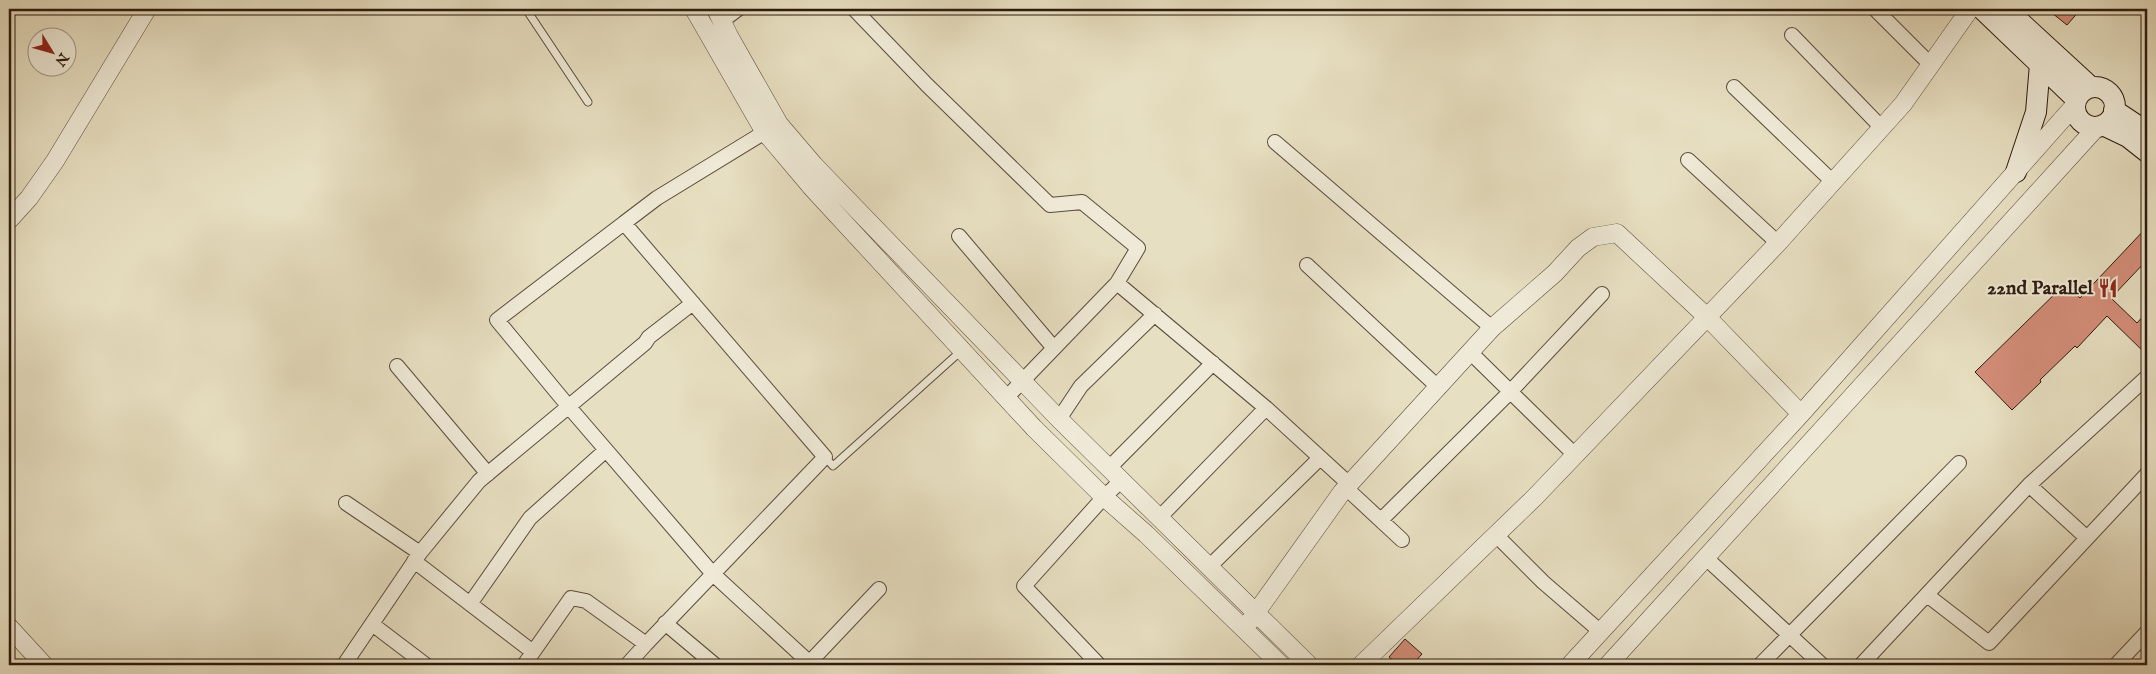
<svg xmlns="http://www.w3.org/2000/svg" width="2156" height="674" font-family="'IM FELL English',serif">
  <rect width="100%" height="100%" fill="#e7dfc1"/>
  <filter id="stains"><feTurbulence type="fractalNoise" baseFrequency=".004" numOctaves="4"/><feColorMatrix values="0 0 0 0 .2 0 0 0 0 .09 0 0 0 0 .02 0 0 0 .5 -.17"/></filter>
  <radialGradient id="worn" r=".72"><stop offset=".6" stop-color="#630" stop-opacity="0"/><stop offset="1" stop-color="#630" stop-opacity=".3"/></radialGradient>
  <path fill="#d48d79" stroke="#2c1a0f" d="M2047,9H2081L2067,25Z
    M2147,227V260L2111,298L2137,323L2147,312V355L2107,316L2077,348L2075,346L2040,380L2041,382L2012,410L1975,372L2065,284L2080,298Z
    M1405,639L1422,654L1412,665H1399L1389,657Z"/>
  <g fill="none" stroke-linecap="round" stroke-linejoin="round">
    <defs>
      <path id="service" d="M526,9L588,102
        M825,457L833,466L961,351"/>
      <path id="minor" d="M854,9L927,85L1050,205L1082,202L1138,248L1117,283L1266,408L1349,484
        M1875,9L1931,65
        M722,21L738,9
        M1792,35L1882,128
        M1734,87L1833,182
        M1275,142L1492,328
        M1688,160L1778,243
        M624,223L497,320L569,407L713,574L812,665
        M959,236L1053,347
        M1307,265L1439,388
        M1470,352L1575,455
        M397,366L488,474
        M1006,398L1117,283
        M1059,419L1081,386L1155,314
        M1109,468L1213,363
        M2029,485L2087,538
        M1346,488L1402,540
        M1160,517L1266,408
        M1382,519L1510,392L1602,294
        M1496,535L1543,582L1601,632
        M420,553L479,481L645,343L649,337L693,303
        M1706,558L1822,665
        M414,561L533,652
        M1209,567L1320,458
        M1927,595L1989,643L2147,474
        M470,604L530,518L606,450
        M665,623L715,665
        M372,624L426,665
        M646,644L825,457L624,223L657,198L773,127
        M809,663L879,589
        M344,665L420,553L346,503
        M524,665L571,598L586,601L646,644L627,665
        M1099,665L1024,586L1104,497L1121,481
        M1760,665L1959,463
        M1861,665L2029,485L2147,377
        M2116,665L2147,632"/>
      <path id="tertiary" d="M694,9L764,131L813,189L1034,428L1104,497L1146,534L1281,665
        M716,9L729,36L779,124L814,165L1059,419L1309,665
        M9,220L29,198L55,161L147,9
        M1250,621L1342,492L1492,328L1555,273L1578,248L1593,237L1617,233L1707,317L1801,414
        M9,627L44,665
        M1361,665L1535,497L1778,243L1903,104L1970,9
        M1570,665L1801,414L2074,106
        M1608,665L2097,127"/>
      <path id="secondary" d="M1982,9L2076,99
        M2006,9L2091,87
        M2075 107a20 20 0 1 1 40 0a20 20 0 1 1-40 0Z
        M2114,110L2147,132
        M2103,125L2128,137L2147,152
        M2016,172L2036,112L2040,64"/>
    </defs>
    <use href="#service" stroke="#5b4b3c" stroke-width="9"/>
    <use href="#minor" stroke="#5b4b3c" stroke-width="16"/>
    <use href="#tertiary" stroke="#5b4b3c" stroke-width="19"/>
    <use href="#secondary" stroke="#2c1a0f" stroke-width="22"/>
    <use href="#service" stroke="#efead7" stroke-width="7"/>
    <use href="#minor" stroke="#efead7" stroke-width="14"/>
    <use href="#tertiary" stroke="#efead7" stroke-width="18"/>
    <use href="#secondary" stroke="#efead7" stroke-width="20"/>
  </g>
  <defs>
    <symbol id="restaurant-bare" viewBox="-9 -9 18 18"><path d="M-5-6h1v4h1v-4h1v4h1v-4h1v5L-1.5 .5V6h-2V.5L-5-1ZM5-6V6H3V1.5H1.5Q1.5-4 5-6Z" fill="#8f2418" stroke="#efead7" stroke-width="2.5" paint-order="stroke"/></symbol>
  </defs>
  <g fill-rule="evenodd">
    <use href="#restaurant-bare" x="2094" y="274" width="28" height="28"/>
  </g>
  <g text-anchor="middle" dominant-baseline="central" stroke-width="4" stroke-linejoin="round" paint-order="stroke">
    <g font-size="20" font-weight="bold" fill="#2c1a0f" stroke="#efead7" text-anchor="end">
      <text x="2093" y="288">22nd Parallel</text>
    </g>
  </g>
  <rect width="2156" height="674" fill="none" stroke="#e7dfc1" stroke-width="30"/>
  <rect x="10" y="10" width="2136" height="654" fill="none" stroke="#2c1a0f" stroke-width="2.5"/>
  <rect x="15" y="15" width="2126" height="644" fill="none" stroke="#2c1a0f"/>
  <g transform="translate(52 52) rotate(127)"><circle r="24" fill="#efead7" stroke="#a19787"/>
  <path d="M0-4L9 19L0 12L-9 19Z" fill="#8f2418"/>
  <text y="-8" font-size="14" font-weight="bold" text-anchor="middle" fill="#2c1a0f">N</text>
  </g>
  <rect width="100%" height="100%" filter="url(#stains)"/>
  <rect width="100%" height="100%" fill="url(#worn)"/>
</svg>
